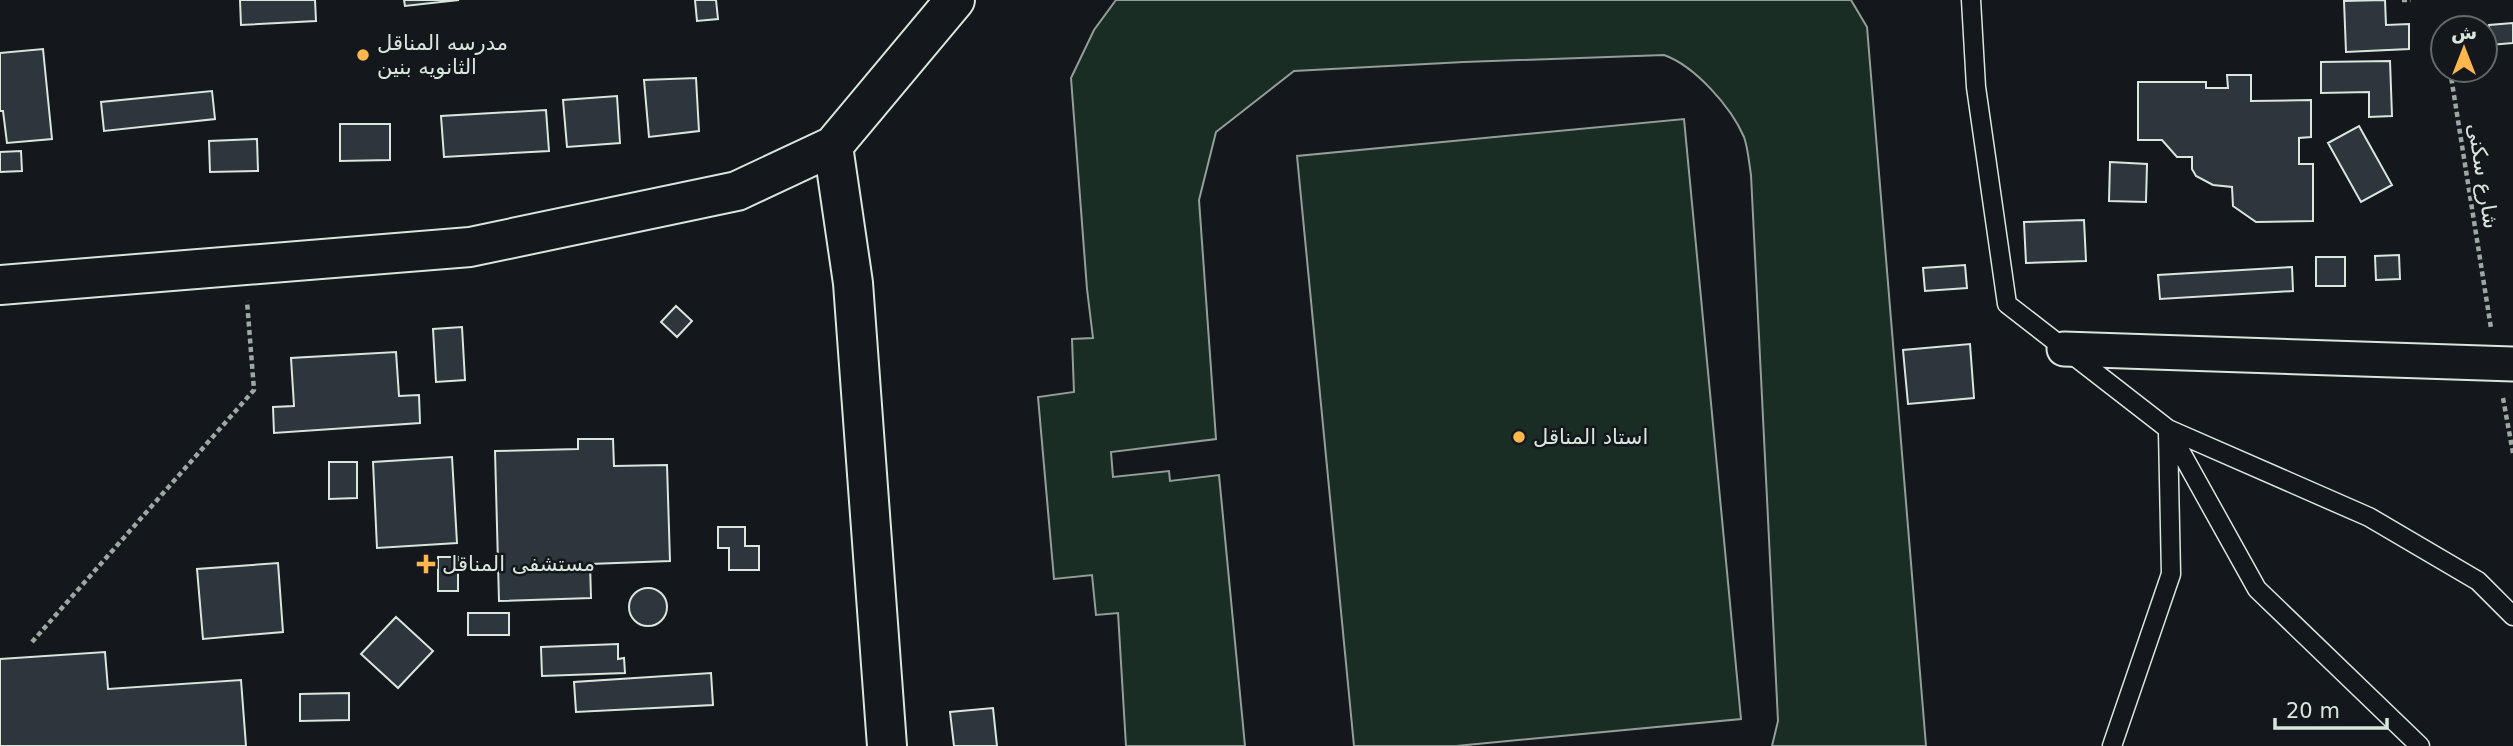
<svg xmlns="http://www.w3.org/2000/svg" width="2513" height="746" font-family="'DejaVu Sans','Noto Sans Arabic',sans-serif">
  <rect width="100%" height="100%" fill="#14181c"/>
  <path fill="#1a2d24" stroke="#939e99" stroke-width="2" d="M1116,0H1851L1867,27L1926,746H1772L1778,721L1751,175C1749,163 1748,148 1744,137C1731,107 1695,66 1664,55L1464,62L1294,71L1216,132L1199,200L1216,439L1111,452L1113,477L1169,471L1170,481L1219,475L1245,746H1126L1118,613L1096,615L1092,575L1054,579L1038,397L1074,392L1072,339L1093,338L1087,289L1071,78L1094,30Z
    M1684,119L1741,719L1456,746H1354L1297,156Z"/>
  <path fill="#2c363c" stroke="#d8e6dc" stroke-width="2" d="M240,0H315L316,21L241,25Z
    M404,0H459L405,6Z
    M695,0H716L718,19L697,21Z
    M2385,0L2386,25L2409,24V49L2346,52L2344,1Z
    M2513,23V43L2490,45L2489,25Z
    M43,49L52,139L7,143L3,111H0V53Z
    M2390,61L2392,116L2369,117V92L2321,93V62Z
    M2227,75H2251V101L2311,100V137L2299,138V164H2313V221L2256,222L2233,206L2232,187L2213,185L2196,176L2192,169V157H2177L2162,140H2138V82H2206V88H2228Z
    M696,78L699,131L649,137L644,80Z
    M212,91L215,119L104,131L101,102Z
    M617,96L620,143L567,147L563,100Z
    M546,110L549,151L444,157L441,116Z
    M340,124H390V160L340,161Z
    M2359,126L2392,185L2361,202L2328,143Z
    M257,139L258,171L210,172L209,141Z
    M21,151L22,171L0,172V152Z
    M2110,162L2147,164L2146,202L2109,201Z
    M2084,220L2086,261L2026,263L2024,222Z
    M2399,255L2400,279L2376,280L2375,256Z
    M2316,257H2345V286H2316Z
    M1965,265L1967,288L1925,291L1923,268Z
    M2292,267L2293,291L2160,299L2158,275Z
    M676,306L692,321L677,337L661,322Z
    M462,327L465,380L436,382L433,329Z
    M1970,344L1974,398L1908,404L1903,350Z
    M396,352L399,396L419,395L420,423L274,433L273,407L294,406L291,358Z
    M578,439H613L614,466L667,465L670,561L590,564L591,598L499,601L495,451L578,449Z
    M452,457L457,543L377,548L373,462Z
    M329,462H357V498L329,499Z
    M718,527H745V546H759V570H729V548H718Z
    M438,557H458V591H438Z
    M278,563L283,632L203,639L197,569Z
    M629 607a19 19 0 1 1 38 0a19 19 0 1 1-38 0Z
    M468,613H509V635H468Z
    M396,617L433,651L398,688L361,654Z
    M618,644V659L624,658L625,673L542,676L541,647Z
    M105,652L108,689L241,680L246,746H0V659Z
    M711,673L713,705L576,712L574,682Z
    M349,693V720L300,721V694Z
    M993,708L997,746H954L950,712Z"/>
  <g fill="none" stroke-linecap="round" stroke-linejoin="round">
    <defs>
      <path id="lane" d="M1971,0L1976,87L2007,304L2168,429L2369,517L2478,581L2513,616
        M2168,429L2257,589L2420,746
        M2112,746L2171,574L2168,432"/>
      <path id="street" d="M2064,349L2513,364"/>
      <path id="secondary" d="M833,146L853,283L887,746"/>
      <path id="primary" d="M0,285L470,247L737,191L833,146L955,0"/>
    </defs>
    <use href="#lane" stroke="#d8e6dc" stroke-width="21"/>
    <use href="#street" stroke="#d8e6dc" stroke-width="37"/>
    <use href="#secondary" stroke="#d8e6dc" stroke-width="42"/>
    <use href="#primary" stroke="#d8e6dc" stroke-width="42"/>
    <path stroke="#9da8a2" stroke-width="4.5" stroke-dasharray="5 3.5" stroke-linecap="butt" d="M2402,0H2411
      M2450,70L2491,328
      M2503,398L2513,453
      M32,642L254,390L247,301"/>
    <use href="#lane" stroke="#14181c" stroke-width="18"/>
    <use href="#street" stroke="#14181c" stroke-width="33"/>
    <use href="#secondary" stroke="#14181c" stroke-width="38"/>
    <use href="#primary" stroke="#14181c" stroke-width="38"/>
  </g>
  <g fill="#ffb74d" stroke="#14181c" stroke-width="2.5">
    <circle cx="363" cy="55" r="7"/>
    <circle cx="1519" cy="437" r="7"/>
    <path d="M422.5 553.5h7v7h7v7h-7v7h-7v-7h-7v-7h7z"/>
  </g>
  <g text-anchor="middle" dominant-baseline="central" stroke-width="5" stroke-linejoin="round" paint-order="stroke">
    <g font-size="21" fill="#d8e6dc" stroke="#14181c" text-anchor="start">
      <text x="377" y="43">مدرسه المناقل<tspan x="377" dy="24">الثانويه بنين</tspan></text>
      <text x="1533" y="437">استاد المناقل</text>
      <text x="442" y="564">مستشفى المناقل</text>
    </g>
    <g font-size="21" fill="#d8e6dc" stroke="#14181c">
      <text transform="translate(2483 176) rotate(81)">شارع سكنى</text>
    </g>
  </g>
  <g transform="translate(2464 49)"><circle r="33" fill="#14181c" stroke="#626a69" stroke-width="2"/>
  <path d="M0-5L12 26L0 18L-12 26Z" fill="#ffb74d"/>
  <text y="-10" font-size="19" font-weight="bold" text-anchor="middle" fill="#d8e6dc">ش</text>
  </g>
  <path d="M2275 718v10h112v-10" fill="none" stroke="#d8e6dc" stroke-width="3.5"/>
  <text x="2286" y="718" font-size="21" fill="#d8e6dc" stroke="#14181c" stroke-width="5" paint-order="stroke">20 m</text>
</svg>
